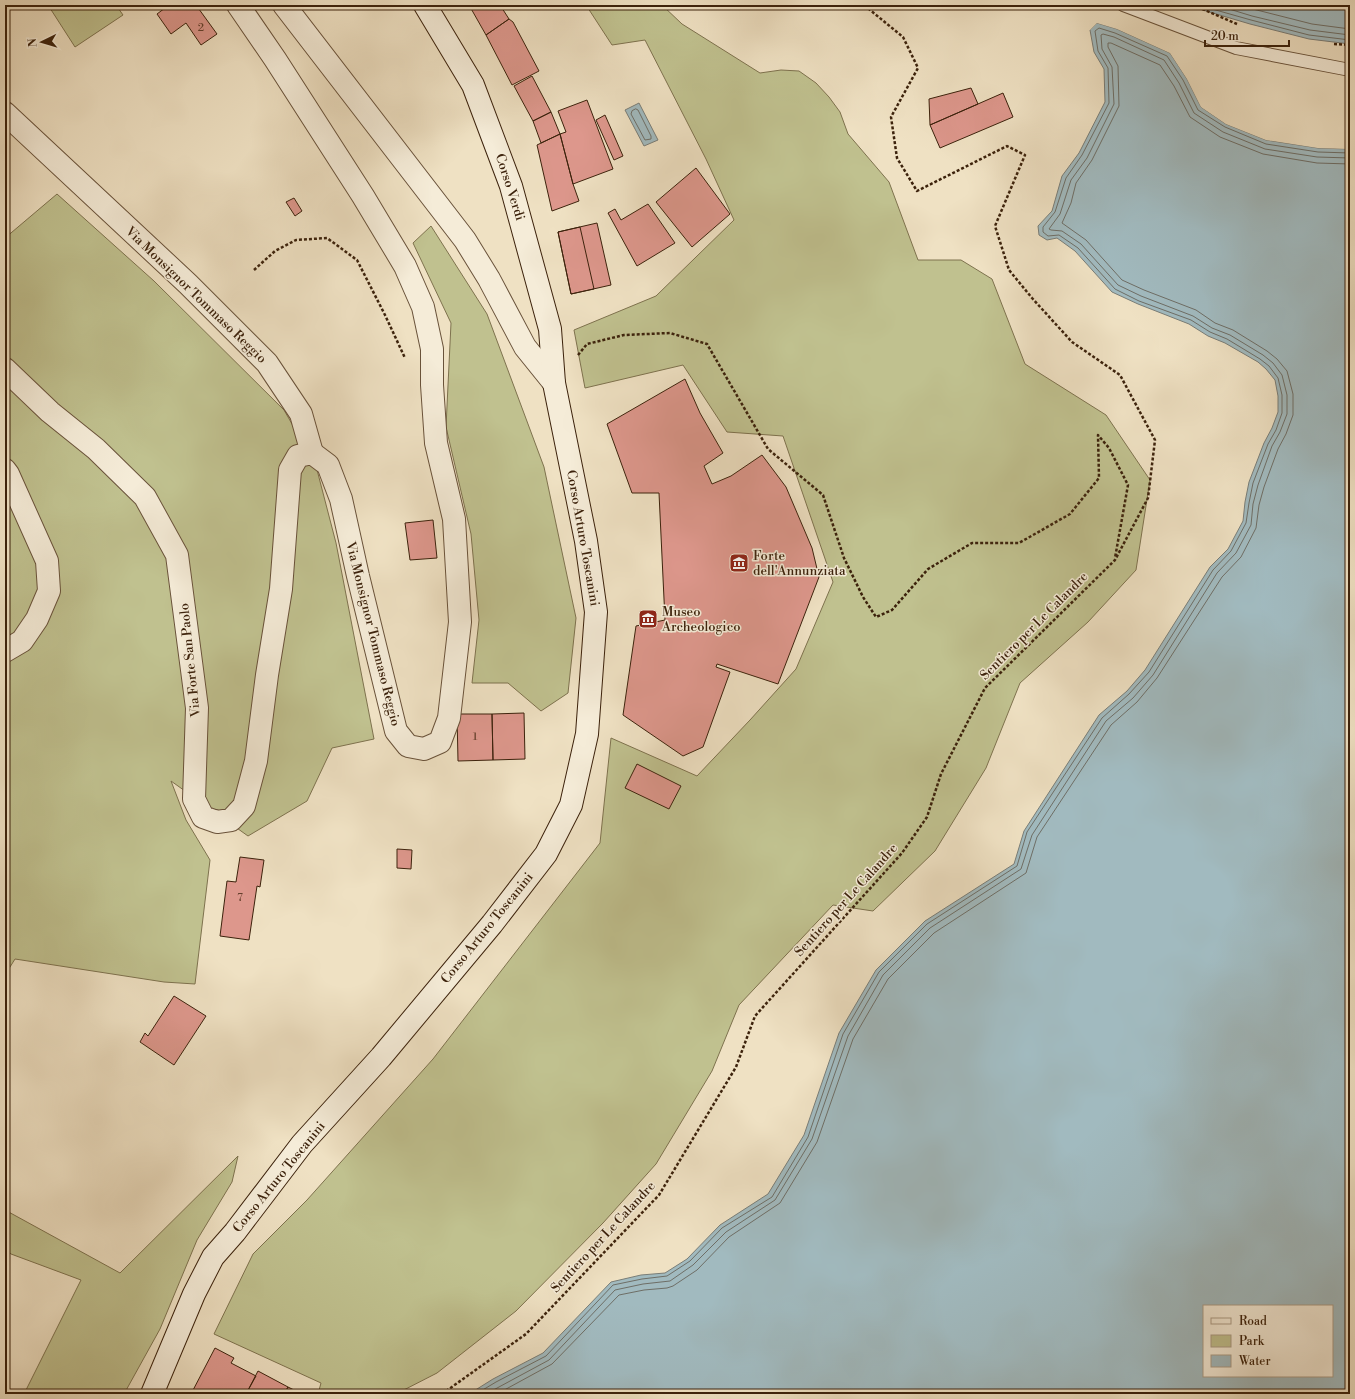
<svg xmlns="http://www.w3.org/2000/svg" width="1355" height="1399" font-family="'Libre Bodoni',serif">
  <rect width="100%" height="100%" fill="#efe1c3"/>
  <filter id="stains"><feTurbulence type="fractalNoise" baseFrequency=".005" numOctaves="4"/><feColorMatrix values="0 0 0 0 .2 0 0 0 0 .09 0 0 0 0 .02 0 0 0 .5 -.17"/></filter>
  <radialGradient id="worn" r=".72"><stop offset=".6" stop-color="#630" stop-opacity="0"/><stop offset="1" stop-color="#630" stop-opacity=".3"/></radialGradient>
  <path fill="#c0c18f" stroke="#7e724e" d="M48,5H116L123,15L75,47Z
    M586,5H662L682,24L760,73L781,70L799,71L816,83L829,97L840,112L848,134L889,182L918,260H961L992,279L1025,364L1106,415L1150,480L1136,570L1088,622L1020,683L986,768L935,851L873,911L833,905L739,1005L712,1071L656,1164L603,1223L516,1311L437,1373L396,1394H318L321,1383L214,1334L253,1254L307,1200L433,1059L600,843L611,738L697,776L750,720L796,669L833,582L783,436L727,432L683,365L585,388L574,330L656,296L734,220L706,159L645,40L612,45Z
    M57,194L154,281L284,410L316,466L336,543L374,739L332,748L307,801L248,836L171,781L186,820L210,860L195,984L164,982L15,959L5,975V238Z
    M431,226L487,314L544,467L576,618L568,693L541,711L508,683H472L479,620L471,534L446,427L451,323L413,243Z
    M238,1156L232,1182L197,1240L160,1329L124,1394H24L81,1280L11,1254L5,1249V1210L120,1273Z"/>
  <path fill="#a1babf" stroke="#797d77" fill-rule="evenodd" d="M1186,5H1350V44L1309,39L1250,24Z
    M1097,23L1117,29L1170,53L1187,79L1201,107L1226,124L1266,140L1318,148L1350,149V1394H469L493,1379L543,1353L611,1282L641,1275L665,1273L687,1259L720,1225L768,1194L804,1135L839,1033L876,970L925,921L1014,864L1024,831L1099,715L1127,691L1145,670L1210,567L1228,549L1243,521L1245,502L1249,482L1264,443L1272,428L1278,412V396L1275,380L1266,369L1258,362L1225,343L1208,336L1189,324L1138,304L1112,292L1075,251L1057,238L1047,240L1039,235L1038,226L1052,211L1062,176L1079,153L1105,102L1104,69L1094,52L1090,30ZM1204,1306H1332V1376H1204Z
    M639,103L658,140L644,146L625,110Z"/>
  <path fill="#efe1c3" d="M1096,21L1117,27L1171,51L1188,77L1203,106L1227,122L1267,138L1319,146L1350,147V149L1318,148L1266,140L1226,124L1201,107L1187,79L1170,53L1117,29L1097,23L1090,30L1089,29Z"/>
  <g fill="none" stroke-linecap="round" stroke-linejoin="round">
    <path stroke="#6e6e66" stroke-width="1" d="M1198,5L1251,20L1309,35L1350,40
      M1216,5L1252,16L1310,30L1350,35
      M1237,5L1312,24L1350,29
      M636,109L638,110L651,136V139L645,140L631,114L632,111Z
      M476,1394L496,1382L546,1356L613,1285L642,1279L667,1276L690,1261L722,1228L772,1197L808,1137L843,1034L879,972L927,924L1017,866L1027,832L1102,718L1129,694L1149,672L1213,570L1231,551L1246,523L1249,503L1253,483L1268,444L1276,430L1282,413V395L1278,378L1269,366L1260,359L1227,339L1210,332L1191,320L1139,301L1115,289L1078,248L1059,235L1048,236L1043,232V227L1055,212L1066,178L1082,155L1109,103L1108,68L1098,51L1095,31L1099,28L1115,33L1167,56L1183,80L1198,110L1225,127L1266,144L1318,152L1350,153
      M486,1394L549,1360L615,1290L643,1284L670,1281L693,1265L726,1232L775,1200L812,1139L848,1036L883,975L930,928L1021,869L1032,835L1106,721L1133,698L1153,675L1217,573L1236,553L1251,525L1253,504L1258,485L1272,446L1280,432L1287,414V395L1282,375L1273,363L1263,355L1230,335L1212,328L1193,316L1141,296L1118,285L1081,244L1062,231L1051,230L1049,229L1060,214L1071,180L1087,158L1114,104L1112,67L1102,49L1101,35L1103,34L1114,37L1164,60L1179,83L1194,113L1223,132L1265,149L1317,157L1350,158
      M497,1394L552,1364L619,1295L644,1290L667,1288L673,1286L697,1270L729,1237L780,1203L817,1142L853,1039L888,979L934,933L1026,873L1037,837L1111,725L1137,702L1157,678L1222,577L1241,557L1256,528L1259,505L1264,487L1278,449L1286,434L1293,415V394L1287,371L1277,359L1267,351L1233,330L1215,323L1196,310L1144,290L1122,280L1086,240L1062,223L1071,203L1076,183L1092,160L1119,106L1118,66L1108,47V43H1111L1160,65L1174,86L1190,117L1220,137L1263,154L1317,163L1350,164"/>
  </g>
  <path fill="#dd978c" stroke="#3c220c" d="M169,5H196L217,34L201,45L186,23L171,34L157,14Z
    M469,5H500L509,19L486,35Z
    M509,19L513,22L539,71L512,85L486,35Z
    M532,76L551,112L533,121L514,86Z
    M971,88L978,104L930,125L929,99Z
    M1003,93L1013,117L940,148L930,125Z
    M587,100L613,169L573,184L560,134L566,132L558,111Z
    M551,112L560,134L541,143L533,121Z
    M605,115L623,156L614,160L596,120Z
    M560,134L573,184L579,201L552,211L537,145Z
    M696,168L730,214L692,247L656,202Z
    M294,198L302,211L295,216L286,202Z
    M648,204L675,243L637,266L608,213L615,209L621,220Z
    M597,223L611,285L571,294L558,232Z
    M580,227L594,289L571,294L558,232Z
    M685,379L700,413L723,453L704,466L712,484L731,476L762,455L786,487L812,548L819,577L778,684L717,664L716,667L730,672L703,747L683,756L623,715L636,626L665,620L659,493H632L607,424Z
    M433,520L437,558L410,560L405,523Z
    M524,713L525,759L493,760L492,714Z
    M457,714H492L493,760L458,761Z
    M637,764L681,786L669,809L625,788Z
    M397,849L412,850L411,869L397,868Z
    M240,857L264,860L260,887L257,886L249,940L220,936L227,881L236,882Z
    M174,996L206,1016L174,1065L140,1042L145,1033L148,1036Z
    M215,1348L234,1358L231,1363L256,1376L246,1394H191Z
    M258,1371L288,1387L284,1394H246Z
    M288,1387L302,1394H284Z"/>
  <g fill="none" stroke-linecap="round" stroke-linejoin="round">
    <defs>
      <path id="service" d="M1123,5L1236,48L1350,70"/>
      <path id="minor" d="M5,113L188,284L267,363L301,414L312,453"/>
      <path id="tertiary" d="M284,5L465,240L489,279L525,347L554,383
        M5,369L50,412L96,449L145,497L177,555L197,708L194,799L203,817L217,822L231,820L244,806L256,761L267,675L281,589L290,470L298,456L312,453L328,465L341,499L358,576L396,731L408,746L424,749L440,742L449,718L460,622L454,519L436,443L432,385V349L423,307L405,266L363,196L275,59L238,5
        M5,470L8,474L47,561L49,591L37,619L22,641L5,651"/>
      <path id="secondary" d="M152,1394L194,1294L213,1257L235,1232L302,1144L381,1057L492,924L546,854L571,805L587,734L596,612L586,541L554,383L550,329L511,186L473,85L425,5"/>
    </defs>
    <use href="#service" stroke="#69523a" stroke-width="14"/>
    <use href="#minor" stroke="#69523a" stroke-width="24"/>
    <use href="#tertiary" stroke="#69523a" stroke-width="24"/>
    <use href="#secondary" stroke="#3c220c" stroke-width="24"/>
    <path stroke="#3c220c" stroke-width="2.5" stroke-dasharray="3 2" stroke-linecap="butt" d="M1193,5L1237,24
      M1334,44L1350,45
      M254,270L275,251L296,240L327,238L357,260L385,315L405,358
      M578,355L587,344L624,335L670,333L707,344L768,449L823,495L844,558L863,597L876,617L892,610L928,569L972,543H1019L1070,514L1099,478L1098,435L1109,448L1128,485L1115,558
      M442,1394L526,1334L659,1195L736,1067L755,1016L902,853L927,817L941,774L985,688L1115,560L1148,498L1155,440L1120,375L1072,342L1032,298L1009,270L995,226L1025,155L1007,146L917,191L897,158L891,117L918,68L903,37L864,5"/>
    <use href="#service" stroke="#f5ecd8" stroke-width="12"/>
    <use href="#minor" stroke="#f5ecd8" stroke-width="22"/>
    <use href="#tertiary" stroke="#f5ecd8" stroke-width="22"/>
    <use href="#secondary" stroke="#f5ecd8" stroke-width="22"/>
  </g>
  <defs>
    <symbol id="museum-square" viewBox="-11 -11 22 22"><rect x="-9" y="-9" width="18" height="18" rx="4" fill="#8f2418" stroke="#f5ecd8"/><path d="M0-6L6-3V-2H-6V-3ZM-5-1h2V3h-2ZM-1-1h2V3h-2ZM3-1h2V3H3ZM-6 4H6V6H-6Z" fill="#fff"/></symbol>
  </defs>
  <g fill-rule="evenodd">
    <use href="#museum-square" x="728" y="552" width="22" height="22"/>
    <use href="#museum-square" x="637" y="608" width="22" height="22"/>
  </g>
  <g text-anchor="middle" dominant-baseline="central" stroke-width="3" stroke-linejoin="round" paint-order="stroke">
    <g font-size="11" fill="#643f2c">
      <text x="201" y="28">2</text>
      <text x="475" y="737">1</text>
      <text x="240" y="898">7</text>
    </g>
    <g font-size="13" fill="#3c220c" stroke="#f5ecd8">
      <text transform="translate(510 187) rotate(72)">Corso Verdi</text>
      <text transform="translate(196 295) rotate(44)">Via Monsignor Tommaso Reggio</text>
      <text transform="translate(583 538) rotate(80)">Corso Arturo Toscanini</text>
      <text transform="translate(1034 626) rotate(-45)">Sentiero per Le Calandre</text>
      <text transform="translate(373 634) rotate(76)">Via Monsignor Tommaso Reggio</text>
      <text transform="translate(190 660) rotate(-96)">Via Forte San Paolo</text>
      <text transform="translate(846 900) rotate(-48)">Sentiero per Le Calandre</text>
      <text transform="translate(487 928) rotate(-51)">Corso Arturo Toscanini</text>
      <text transform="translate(279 1177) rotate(-51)">Corso Arturo Toscanini</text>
      <text transform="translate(603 1237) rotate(-47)">Sentiero per Le Calandre</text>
    </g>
    <g font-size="13" fill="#3c220c" stroke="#f5ecd8" text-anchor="start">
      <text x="753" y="556">Forte<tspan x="753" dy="15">dell'Annunziata</tspan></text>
      <text x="662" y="612">Museo<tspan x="662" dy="15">Archeologico</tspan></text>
    </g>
  </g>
  <rect width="1355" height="1399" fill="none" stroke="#efe1c3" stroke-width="20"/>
  <rect x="6" y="6" width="1343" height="1387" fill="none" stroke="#3c220c" stroke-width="2"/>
  <rect x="10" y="10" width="1335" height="1379" fill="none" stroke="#3c220c"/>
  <rect x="1203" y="1305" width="130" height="72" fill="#f5ecd8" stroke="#ab9b86"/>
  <rect x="1211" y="1318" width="20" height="6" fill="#f5ecd8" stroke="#ab9b86"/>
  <text x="1239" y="1325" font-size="12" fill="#3c220c">Road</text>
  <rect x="1211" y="1335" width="20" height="12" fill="#c0c18f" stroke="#ab9b86"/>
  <text x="1239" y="1345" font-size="12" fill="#3c220c">Park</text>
  <rect x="1211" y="1355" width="20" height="12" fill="#a1babf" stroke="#ab9b86"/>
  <text x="1239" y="1365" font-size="12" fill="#3c220c">Water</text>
  <g transform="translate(42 42) rotate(265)" stroke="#f5ecd8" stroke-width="3" paint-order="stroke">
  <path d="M0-3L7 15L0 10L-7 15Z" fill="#3c220c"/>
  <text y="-6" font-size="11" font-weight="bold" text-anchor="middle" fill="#3c220c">N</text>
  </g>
  <path d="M1205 40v6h84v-6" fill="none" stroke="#3c220c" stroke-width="2"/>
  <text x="1211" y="40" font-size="12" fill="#3c220c" stroke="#f5ecd8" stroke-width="3" paint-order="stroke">20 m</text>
  <rect width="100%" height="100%" filter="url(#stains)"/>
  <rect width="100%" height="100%" fill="url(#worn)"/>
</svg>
